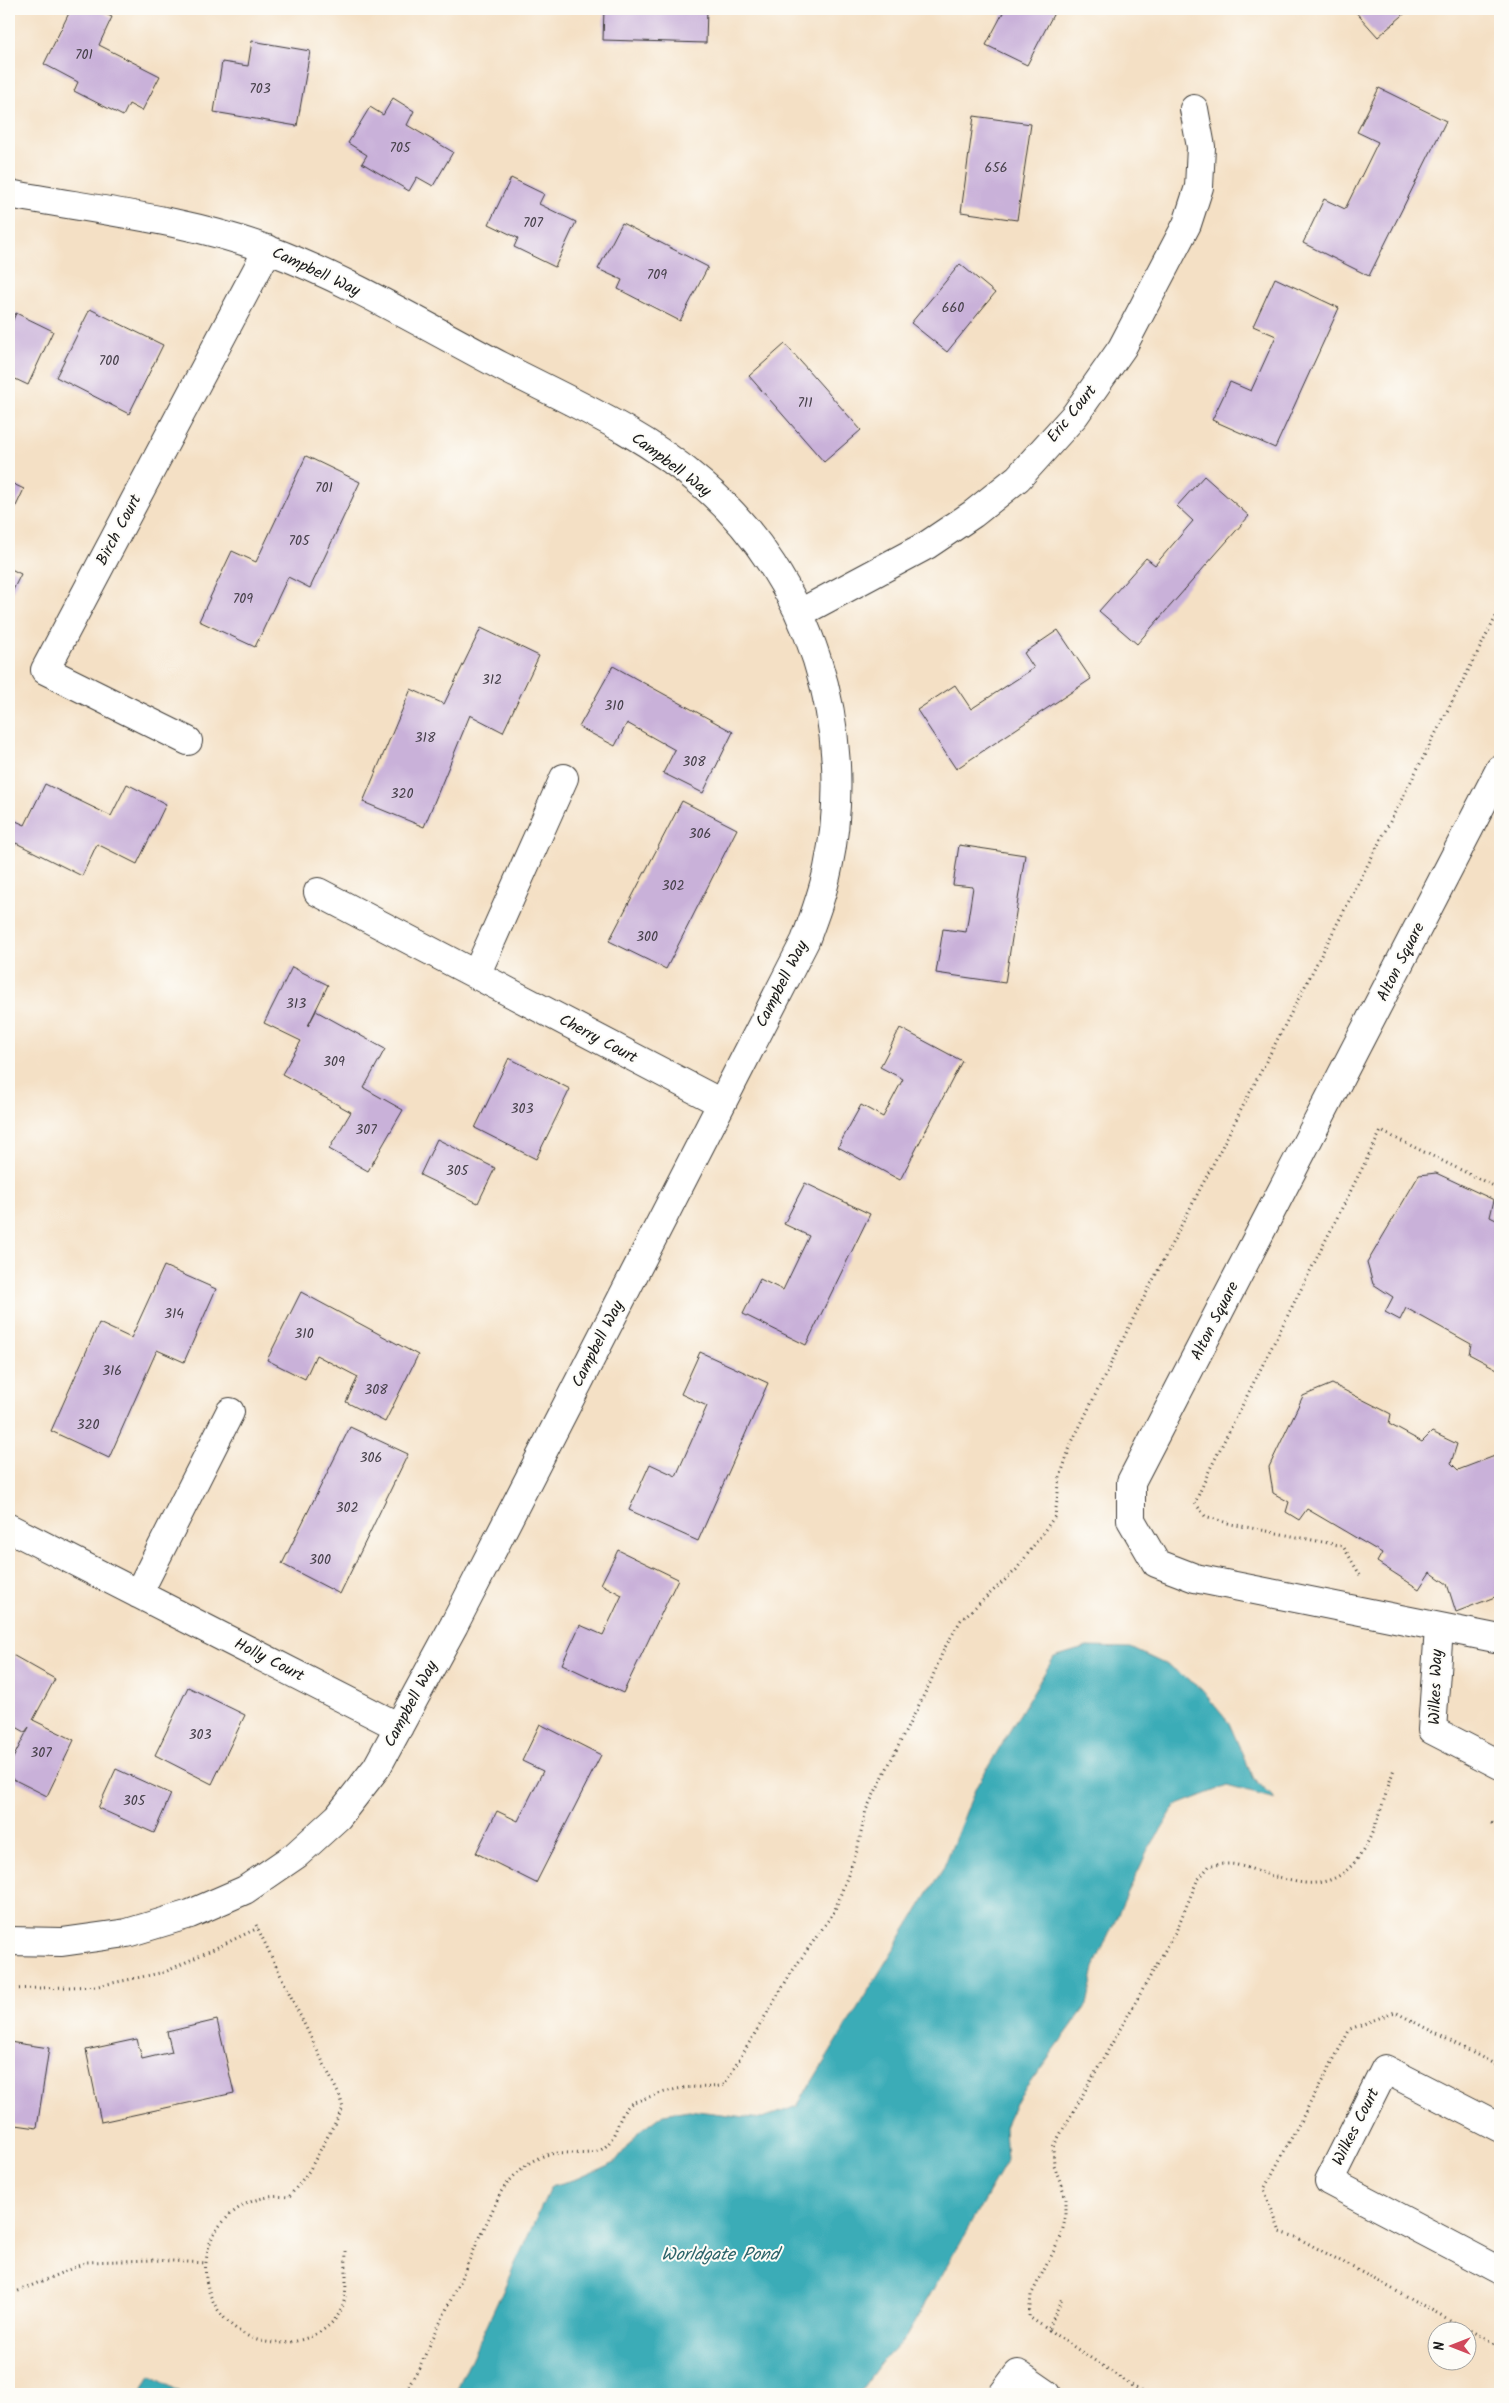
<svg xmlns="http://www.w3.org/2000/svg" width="1509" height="2403" font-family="Kalam,sans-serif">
  <rect width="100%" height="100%" fill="#fdfcf7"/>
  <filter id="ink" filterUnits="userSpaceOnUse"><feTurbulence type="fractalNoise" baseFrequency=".02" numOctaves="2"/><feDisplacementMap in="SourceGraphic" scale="10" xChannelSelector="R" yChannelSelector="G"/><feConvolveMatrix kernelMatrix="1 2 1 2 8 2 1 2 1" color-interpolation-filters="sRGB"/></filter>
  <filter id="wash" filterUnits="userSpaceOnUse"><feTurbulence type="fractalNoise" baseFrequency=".0096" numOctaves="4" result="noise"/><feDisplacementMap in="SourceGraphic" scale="20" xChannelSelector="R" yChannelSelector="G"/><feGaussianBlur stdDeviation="1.12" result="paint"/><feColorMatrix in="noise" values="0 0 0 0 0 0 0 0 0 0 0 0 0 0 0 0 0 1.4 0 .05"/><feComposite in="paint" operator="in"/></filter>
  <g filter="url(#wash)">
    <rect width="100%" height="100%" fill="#f4e0c5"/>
    <path fill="#3bacb7" stroke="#2c646a" d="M1087,1647L1131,1648L1171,1667L1201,1689L1229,1723L1253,1778L1275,1799L1227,1786L1175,1806L1147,1852L1096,1962L1087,2005L1018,2099L1005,2127L1007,2160L906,2337L880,2364L858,2394H455L551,2186L577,2179L615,2162L639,2132L663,2114L689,2110L762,2119L797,2106L943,1869L976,1787L1054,1657Z
      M150,2375L184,2394H141Z"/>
    <g id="blocks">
      <path fill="#c9b1d9" d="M71,9H95L112,17L99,45L160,76L142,111L129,104L123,116L74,91L78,82L44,64Z
        M604,9H707L706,43L603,40Z
        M1005,9H1056L1027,65L986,45Z
        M1353,9H1410L1378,37Z
        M252,41L310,51L297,126L214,112L222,62L248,66Z
        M1379,88L1446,121L1369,276L1303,243L1324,199L1345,209L1378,142L1357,132Z
        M393,98L414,111L407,125L453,152L433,186L417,177L409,191L362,163L367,155L348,143L370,107L383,115Z
        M974,116L1031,124L1017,220L961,212Z
        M511,178L544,194L539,204L576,222L555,267L514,247L518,238L489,224Z
        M622,223L708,267L680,321L618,289L622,280L598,269Z
        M960,264L995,293L947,352L911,323Z
        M1275,278L1339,308L1275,448L1212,420L1230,382L1251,391L1276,336L1253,326Z
        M90,309L163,345L129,414L56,377Z
        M16,313L53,331L28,385L9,376V329Z
        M785,344L861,430L824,462L749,376Z
        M306,456L360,482L310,588L288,577L255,647L199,621L232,551L256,562Z
        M1204,476L1249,516L1137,644L1099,611L1146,558L1155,565L1193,521L1177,506Z
        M9,482L24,489L9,521Z
        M9,568L21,574L9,598Z
        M481,628L539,656L503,732L470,715L424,827L363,802L411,689L444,704Z
        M1058,630L1091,679L956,769L917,710L955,685L971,709L1034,668L1024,653Z
        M613,666L733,732L703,793L663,773L675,750L627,723L615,746L579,727Z
        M45,784L111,816L127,784L166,804L137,864L97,844L82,876L16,843L9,858V818L25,825Z
        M682,801L737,829L666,969L609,941Z
        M959,845L1025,855L1005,983L936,973L943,929L966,932L973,887L953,885Z
        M292,967L328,985L308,1026L316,1011L385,1049L364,1088L403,1110L368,1171L329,1149L351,1112L282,1074L301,1041L264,1023Z
        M900,1028L962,1061L900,1180L838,1147L861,1105L883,1117L903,1079L880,1067Z
        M509,1058L570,1089L536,1159L475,1128Z
        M437,1139L495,1168L478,1203L420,1175Z
        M1436,1173L1494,1200L1490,1217L1500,1222L1499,1370L1469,1354L1471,1344L1406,1308L1400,1320L1385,1312L1393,1297L1373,1284L1367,1263L1419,1175Z
        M805,1183L870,1214L806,1345L743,1314L760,1279L783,1290L809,1236L784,1224Z
        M164,1266L216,1289L184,1362L157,1350L109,1458L51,1431L99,1323L131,1338Z
        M301,1292L418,1355L385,1422L346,1402L358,1377L316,1355L305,1379L267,1360Z
        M700,1352L768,1383L698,1541L629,1510L650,1464L676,1476L707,1406L681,1394Z
        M1332,1384L1391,1414L1389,1424L1422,1442L1432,1432L1457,1444L1451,1463L1458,1470L1500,1454V1595L1456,1612L1447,1584L1430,1572L1419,1589L1377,1562L1382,1553L1307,1509L1299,1520L1286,1512L1289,1502L1273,1493L1269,1467L1303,1396Z
        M350,1427L408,1454L340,1594L282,1564Z
        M618,1550L678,1579L623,1693L562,1664L580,1625L603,1635L622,1595L601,1584Z
        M9,1653L55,1679L33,1720L74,1740L47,1796L9,1777V1766L29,1727L25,1732L9,1723Z
        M188,1687L245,1715L212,1784L155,1755Z
        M540,1724L601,1755L536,1883L476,1853L497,1811L518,1821L543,1771L522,1761Z
        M116,1769L171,1794L154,1833L98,1808Z
        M217,2020L234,2093L101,2122L86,2050L137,2039L142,2059L172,2052L167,2032Z
        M9,2042L49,2048L37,2128L9,2124Z"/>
    </g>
  </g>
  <g filter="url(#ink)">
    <use href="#blocks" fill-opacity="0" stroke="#3c3935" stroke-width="1"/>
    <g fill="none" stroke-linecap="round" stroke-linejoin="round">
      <defs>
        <path id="minor" d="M9,194C95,210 186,219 269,250C349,280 425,326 501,366C569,401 644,433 702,484C811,578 857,729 828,868C823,893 814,917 805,941L454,1625L377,1767L338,1817L296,1855L245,1890L190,1914L127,1933L62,1942L9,1941
          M800,613L927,545L973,514L1018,478L1075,415L1122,348L1187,224L1199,187L1201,147L1194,109
          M188,741L45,670L268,249
          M1500,769L1131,1482V1520L1156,1563L1195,1578L1500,1639
          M318,892L721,1103
          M476,975L564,778
          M9,1528L399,1727
          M138,1594L230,1412
          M1439,1628L1432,1730L1500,1765
          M1500,2128L1385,2069L1329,2181L1500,2271
          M1003,2394L1018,2374L1047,2394"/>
      </defs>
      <use href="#minor" stroke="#3c3935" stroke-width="30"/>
      <path stroke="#3c3935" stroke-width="3" stroke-dasharray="1 4" stroke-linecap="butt" d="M1360,1575L1343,1546L1231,1524L1205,1516L1195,1503L1209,1471L1381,1131L1500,1189
        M1492,1823L1500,1827
        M256,1925L340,2097L343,2108L309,2171L289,2197C264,2194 241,2202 224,2221C212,2233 208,2245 206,2262C202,2294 222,2325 252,2338C282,2351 332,2338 343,2305C348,2289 345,2267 346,2251
        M9,1989L98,1986L165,1972L258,1928
        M1500,2067L1395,2012L1350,2029L1264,2189L1280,2232L1296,2237L1500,2347
        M9,2295L87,2262L154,2260L206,2263
        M1049,2328L1062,2298
        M403,2394L419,2368L501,2192C515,2172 534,2154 559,2153C574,2152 586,2156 600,2150C618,2142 616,2114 632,2103C635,2101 642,2100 646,2098C658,2094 670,2090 683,2088C698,2086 708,2089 724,2085L791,1973L834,1912L857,1851L866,1810L930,1683L944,1649L961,1620L1016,1570L1055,1516L1060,1477L1071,1444L1136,1313L1500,609
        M1145,2394L1029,2317L1031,2295L1061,2237L1066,2215V2198L1054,2165L1053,2147L1176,1931L1197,1881L1210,1865C1219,1865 1229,1863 1237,1865C1256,1869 1273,1878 1292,1881C1364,1897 1376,1820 1394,1769"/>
      <use href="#minor" stroke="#fff" stroke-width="28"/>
    </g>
  </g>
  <g text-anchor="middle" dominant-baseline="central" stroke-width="4" stroke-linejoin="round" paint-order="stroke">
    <g font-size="14" fill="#47414b">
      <text x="84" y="55">701</text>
      <text x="260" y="89">703</text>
      <text x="400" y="148">705</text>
      <text x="996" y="168">656</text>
      <text x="533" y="223">707</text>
      <text x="657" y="275">709</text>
      <text x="953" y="308">660</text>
      <text x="109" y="361">700</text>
      <text x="805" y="403">711</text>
      <text x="324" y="488">701</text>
      <text x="299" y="541">705</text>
      <text x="243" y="599">709</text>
      <text x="492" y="680">312</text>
      <text x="614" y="706">310</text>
      <text x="425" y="738">318</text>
      <text x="694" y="762">308</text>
      <text x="402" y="794">320</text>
      <text x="700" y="834">306</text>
      <text x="673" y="886">302</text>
      <text x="647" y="937">300</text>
      <text x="296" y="1004">313</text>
      <text x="334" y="1062">309</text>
      <text x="522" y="1109">303</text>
      <text x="366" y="1130">307</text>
      <text x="457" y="1171">305</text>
      <text x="174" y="1314">314</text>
      <text x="304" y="1334">310</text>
      <text x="112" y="1371">316</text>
      <text x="376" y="1390">308</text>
      <text x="88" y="1425">320</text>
      <text x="371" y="1458">306</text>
      <text x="347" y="1508">302</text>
      <text x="320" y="1560">300</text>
      <text x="200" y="1735">303</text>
      <text x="41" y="1753">307</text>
      <text x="134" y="1801">305</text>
    </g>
    <g font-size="16" fill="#1c1c1c" stroke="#fdfcf7">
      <text transform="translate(316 272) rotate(25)">Campbell Way</text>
      <text transform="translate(1072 414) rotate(-51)">Eric Court</text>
      <text transform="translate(671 465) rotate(37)">Campbell Way</text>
      <text transform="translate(119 530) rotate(-62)">Birch Court</text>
      <text transform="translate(1401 962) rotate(-63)">Alton Square</text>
      <text transform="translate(782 984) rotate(-63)">Campbell Way</text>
      <text transform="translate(598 1039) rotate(28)">Cherry Court</text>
      <text transform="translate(1215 1321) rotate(-63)">Alton Square</text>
      <text transform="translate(598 1344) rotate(-63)">Campbell Way</text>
      <text transform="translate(269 1660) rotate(27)">Holly Court</text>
      <text transform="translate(1436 1687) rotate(-88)">Wilkes Way</text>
      <text transform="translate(411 1704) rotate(-62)">Campbell Way</text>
      <text transform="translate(1356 2127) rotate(-63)">Wilkes Court</text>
    </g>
    <g font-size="18" font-style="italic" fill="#2c646a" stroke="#fdfcf7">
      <text x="720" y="2255">Worldgate Pond</text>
    </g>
  </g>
  <rect width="1509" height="2403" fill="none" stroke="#fdfcf7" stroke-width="30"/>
  <g transform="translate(1452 2346) rotate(270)"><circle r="24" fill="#fdfcf7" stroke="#a3a29f"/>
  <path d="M0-4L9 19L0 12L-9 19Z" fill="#d1495b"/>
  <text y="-8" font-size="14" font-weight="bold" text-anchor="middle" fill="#1c1c1c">N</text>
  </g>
</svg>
